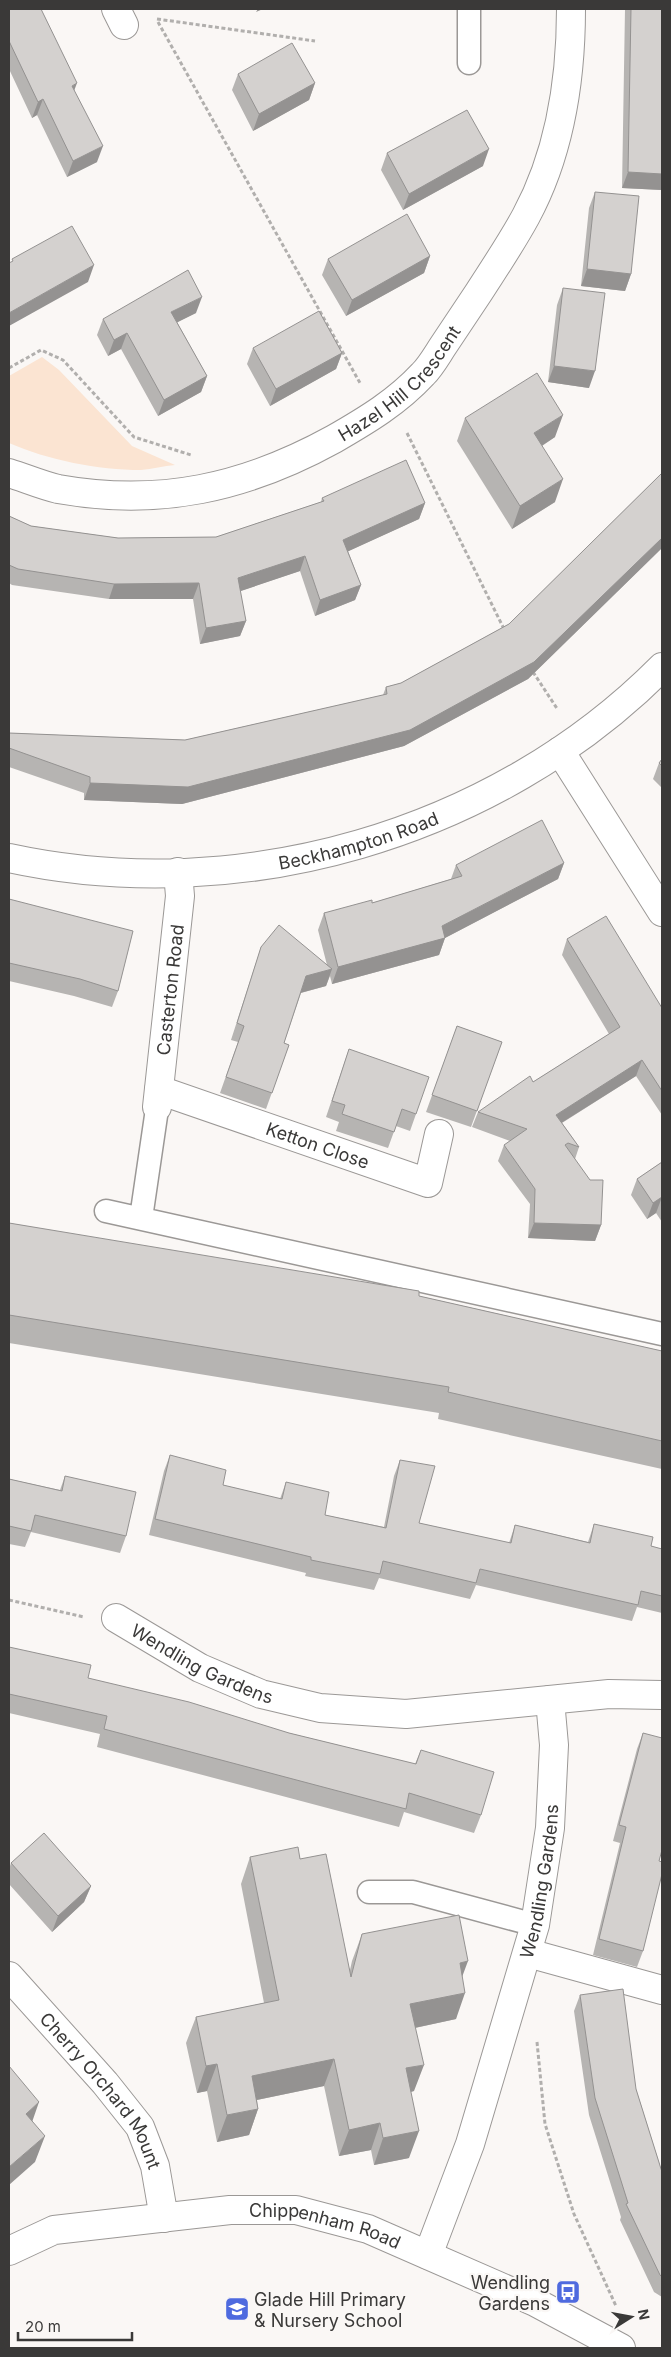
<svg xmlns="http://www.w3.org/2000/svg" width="671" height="2357" font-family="Inter,sans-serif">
  <rect width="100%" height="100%" fill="#faf7f5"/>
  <path fill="#fbe4d2" d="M42,357L59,370L132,446L175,465C164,466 152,469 141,470C98,470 48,460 9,443V376Z"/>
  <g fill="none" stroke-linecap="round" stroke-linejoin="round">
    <defs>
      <path id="service" d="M469,63V9
        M106,1211L662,1334
        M141,1218L157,1109
        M369,1892H413L535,1925"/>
      <g id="minor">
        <path d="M116,9L124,25"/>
        <path id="s1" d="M9,473C25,478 41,485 58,489C159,507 245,488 334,439C367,420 397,402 423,374C431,366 437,355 443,346C455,328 467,310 479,292C495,267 512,242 526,216C560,153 571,80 571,9"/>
        <path d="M560,751L662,912"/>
        <path id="s2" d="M159,1090L428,1183L439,1134"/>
        <path id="s3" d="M157,1107L180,896L178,872"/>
        <path id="s4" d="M116,1618L200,1668L261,1694L320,1708L406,1714L609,1694L662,1695"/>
        <path d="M528,1953L662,1990"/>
        <path id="s5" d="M9,1976L105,2083L140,2127L155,2166L164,2218"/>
        <path id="s6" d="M9,2251L54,2230L230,2210H296L368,2229L535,2302L621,2348"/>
        <path id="s7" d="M428,2255L470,2144L535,1925L550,1828L554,1745L550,1700"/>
      </g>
      <g id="tertiary">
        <path id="s8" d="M9,858C240,908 495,835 662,667"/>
      </g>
    </defs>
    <use href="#service" stroke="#9b9896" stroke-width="25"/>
    <use href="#minor" stroke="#9b9896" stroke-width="30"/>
    <use href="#tertiary" stroke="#9b9896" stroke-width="30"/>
    <path stroke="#b1afad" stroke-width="3" stroke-dasharray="4 2.5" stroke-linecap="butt" d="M157,19L315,41
      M158,22L360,383
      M9,368L41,350L63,360L134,437L191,455
      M407,433L504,629
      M533,672L558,710
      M9,1600L84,1617
      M537,2042L545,2124L574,2214L616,2306"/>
    <use href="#service" stroke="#fff" stroke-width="22"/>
    <use href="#minor" stroke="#fff" stroke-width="28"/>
    <use href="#tertiary" stroke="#fff" stroke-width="28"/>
  </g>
  <path fill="#b6b4b2" d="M9,9L74,90L97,162L67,177L37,115L32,118L9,69Z
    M625,9H662V190L622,188Z
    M238,74L315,83L309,100L253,131L232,90Z
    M387,153L483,166L403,210L381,170Z
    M595,192L631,274L625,291L581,286L589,208Z
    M430,256L424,273L346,316L322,275L328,259Z
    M563,288L589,388L548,382L557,305Z
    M196,313L177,322L207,376L201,392L158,416L121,349L108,356L97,335L103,319Z
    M253,348L342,353L336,369L270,406L247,364Z
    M465,418L555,437L542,446L555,502L512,529L457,441Z
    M662,473V548L528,679L404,746L182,804L84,800V793L9,767V733L185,740L383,695L386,687L401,683L509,624Z
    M322,498L425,503L419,519L348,551L361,585L355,600L315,616L300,571L240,591L246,621L240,636L200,644L193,599H109L12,585L9,583V516L31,526L118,538L216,537L321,502Z
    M662,759V788L653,779L659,763Z
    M564,863L558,879L445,938L439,955L332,984L330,976L326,986L301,993L284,1043L289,1045L266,1109L220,1093L238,1042L231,1040L261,947L327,965L318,930L324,913L372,903L451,879L456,865Z
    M9,899L118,991L112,1007L74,996L9,981Z
    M567,939L662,1008V1115L636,1076L562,1123L579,1147L575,1159L601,1225L595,1241L528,1238L530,1204L498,1161L504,1145L510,1141L472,1127L478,1112L533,1082L609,1034L562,955Z
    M457,1026L502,1042L471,1127L426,1112Z
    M349,1049L416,1114L410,1131L396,1126L388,1148L336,1131L339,1122L326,1117Z
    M662,1162V1222L656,1213L647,1219L631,1195L637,1179Z
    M9,1223L419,1296L662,1351V1469L438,1419L439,1413L9,1343Z
    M170,1455L223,1485L280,1499L286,1482L325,1515L384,1527L394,1476L400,1460L419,1523L509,1543L515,1525L588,1542L594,1524L651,1546L662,1549V1613L637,1607L632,1621L476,1585L470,1599L379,1578L374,1590L305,1576L306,1573L149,1535L164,1471Z
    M65,1476L126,1536L120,1553L31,1532L25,1547L9,1544V1479L60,1490Z
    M9,1647L88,1678L289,1733L415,1764L421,1750L481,1815L474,1833L404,1812L399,1827L97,1747L100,1734L9,1713Z
    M643,1733L659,1861L643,1951L637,1967L593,1955L620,1843L613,1841L637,1749Z
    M250,1857L300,1859L350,1970L352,1961L362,1934L462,1976L456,2019L415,2028L414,2091L411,2092L409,2158L374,2165L371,2150L339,2156L324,2086L257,2100L258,2109L249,2135L217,2142L207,2091L197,2093L186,2043L196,2017L264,2003L241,1884Z
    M11,1863L91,1886L84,1902L52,1932L9,1884V1869Z
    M580,1995L636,2089L662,2172V2297L654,2292L620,2220L621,2217L589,2115L574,2011Z"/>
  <path fill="#949291" d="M258,9H263L256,12Z
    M77,83L71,99L72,86Z
    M315,83L309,100L253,131L259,114Z
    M43,99L37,115L32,118L38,102Z
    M103,146L97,162L67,177L73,161Z
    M489,149L483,166L403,210L409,194Z
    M628,172L662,174V190L622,188Z
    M430,256L424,273L346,316L352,300Z
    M94,265L88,282L9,326V313Z
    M587,269L631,274L625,291L581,286Z
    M202,297L196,313L166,328L171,312Z
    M127,333L121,349L108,356L114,340Z
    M342,353L336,369L270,406L276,389Z
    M554,366L595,371L589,388L548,382Z
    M207,376L201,392L158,416L164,400Z
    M563,415L555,437L526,456L534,433Z
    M563,479L555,502L512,529L520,506Z
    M425,503L419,519L338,556L343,540Z
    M662,538V548L528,679L404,746L182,804L84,800L90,783L410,730Z
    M305,556L300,571L232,594L238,578Z
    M199,583L193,599H109L114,584Z
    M361,585L355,600L315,616L320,600Z
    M246,621L240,636L200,644L206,628Z
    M564,863L558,879L443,939L445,938L439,955L332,984L338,967L442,926Z
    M332,969L326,986L300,993L306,976Z
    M642,1060L636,1076L550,1130L556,1115Z
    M662,1197L656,1213L647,1219L653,1203Z
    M534,1223L601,1225L595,1241L528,1238Z
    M91,1886L84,1902L52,1932L58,1916Z
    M468,1961L458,1988L460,1963Z
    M465,1993L456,2019L400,2031L410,2004Z
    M334,2059L324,2086L242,2103L252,2076Z
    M217,2064L207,2091L197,2093L206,2066Z
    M424,2065L414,2091L396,2095L406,2068Z
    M39,2102L30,2128L26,2114Z
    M258,2109L249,2135L217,2142L227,2115Z
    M380,2123L371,2150L339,2156L349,2130Z
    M419,2131L409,2158L374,2165L383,2138Z
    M45,2136L35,2162L9,2185V2167Z"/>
  <path fill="#d4d1cf" stroke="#949291" d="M9,9H41L77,83L72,86L103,146L73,161L43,99L38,102L9,41Z
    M631,9H662V174L628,172Z
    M292,43L315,83L259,114L238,74Z
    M467,110L489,149L409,194L387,153Z
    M595,192L639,196L631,274L587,269Z
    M407,214L430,256L352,300L328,259Z
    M72,226L94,265L9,313V263L13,261L12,259Z
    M188,270L202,297L171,312L207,376L164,400L127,333L114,340L103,319Z
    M563,288L605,293L595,371L554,366Z
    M319,311L342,353L276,389L253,348Z
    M537,373L563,415L534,433L563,479L520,506L465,418Z
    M406,460L425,503L343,540L361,585L320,600L305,556L238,578L246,621L206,628L199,583L114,584L18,569L9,565V516L31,526L118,538L216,537L324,501L322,498Z
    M662,473V538L534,662L410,730L188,787L90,783V777L9,748V733L185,740L387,694L386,687L401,683L509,624Z
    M662,759V766L659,763Z
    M542,820L564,863L442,926L445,938L338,967L324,913L372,900V903L462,876L456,865Z
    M9,899L133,931L118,991L80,979L9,963Z
    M606,916L662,1008V1091L642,1060L556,1115L579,1147L568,1143L565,1145L590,1180H603L601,1225L534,1223L535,1189L504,1145L527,1129L478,1112L530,1076L533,1082L620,1027L567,939Z
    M279,925L332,969L306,976L284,1043L289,1045L272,1093L226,1077L244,1026L237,1023L261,947Z
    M457,1026L502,1042L477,1111L432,1095Z
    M349,1049L429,1077L416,1114L402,1109L394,1132L342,1114L345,1105L332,1101Z
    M662,1162V1197L653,1203L637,1179Z
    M9,1223L419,1291V1296L662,1351V1441L448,1392L449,1387L9,1315Z
    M170,1455L226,1470L223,1485L282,1499L286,1482L329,1492L325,1515L386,1528L400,1460L435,1466L419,1523L511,1543L515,1525L590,1543L594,1524L653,1537L651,1546L662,1549V1596L641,1591L638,1605L480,1569L476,1583L383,1561L380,1574L311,1560V1557L155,1519Z
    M65,1476L136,1492L126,1536L35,1515L31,1531L9,1526V1479L62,1491Z
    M9,1647L91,1665L88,1678L189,1702L289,1733L416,1764L421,1750L494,1772L481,1815L409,1793L406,1809L104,1729L107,1716L9,1694Z
    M643,1733L662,1738V1850L659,1861L662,1862V1874L643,1951L599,1939L626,1827L619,1825Z
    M44,1833L91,1886L58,1916L11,1863Z
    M298,1847L300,1859L326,1854L351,1977L362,1934L459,1915L468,1961L460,1963L465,1993L410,2004L424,2065L406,2068L419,2131L383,2138L380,2123L349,2130L334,2059L252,2076L258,2109L227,2115L217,2064L206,2066L196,2017L279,2000L250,1857Z
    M623,1989L636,2089L662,2172V2277L660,2275L626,2204L628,2203L595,2098L580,1995Z
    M9,2066L39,2102L26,2114L45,2136L9,2167Z"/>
  <defs>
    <symbol id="bus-square" viewBox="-11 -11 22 22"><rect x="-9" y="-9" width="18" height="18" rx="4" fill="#4e6adf" stroke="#faf7f5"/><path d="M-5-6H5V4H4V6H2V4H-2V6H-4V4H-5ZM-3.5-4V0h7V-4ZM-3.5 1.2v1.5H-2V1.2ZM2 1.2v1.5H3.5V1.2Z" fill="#fff"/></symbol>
    <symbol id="school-square" viewBox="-11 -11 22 22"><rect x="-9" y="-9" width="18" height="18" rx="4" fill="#4e6adf" stroke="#faf7f5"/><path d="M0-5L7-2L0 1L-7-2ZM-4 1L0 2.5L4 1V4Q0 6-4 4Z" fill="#fff"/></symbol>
  </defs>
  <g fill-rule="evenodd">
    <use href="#bus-square" x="554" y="2278" width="28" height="28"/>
    <use href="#school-square" x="223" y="2295" width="28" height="28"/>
  </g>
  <g text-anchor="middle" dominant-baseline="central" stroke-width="4.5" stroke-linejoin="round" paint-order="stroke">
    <g font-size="18" fill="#3a3938" stroke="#faf7f5">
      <text stroke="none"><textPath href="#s1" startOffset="425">Hazel Hill Crescent</textPath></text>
      <text stroke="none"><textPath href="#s8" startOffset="354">Beckhampton Road</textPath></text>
      <text stroke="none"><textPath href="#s3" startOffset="118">Casterton Road</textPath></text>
      <text stroke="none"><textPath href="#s2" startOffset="168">Ketton Close</textPath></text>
      <text stroke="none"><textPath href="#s4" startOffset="98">Wendling Gardens</textPath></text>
      <text stroke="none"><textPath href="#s7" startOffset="391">Wendling Gardens</textPath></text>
      <text stroke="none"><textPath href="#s5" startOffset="148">Cherry Orchard Mount</textPath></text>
      <text stroke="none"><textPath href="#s6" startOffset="324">Chippenham Road</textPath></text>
    </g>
    <g font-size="18" fill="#3a3938" stroke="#faf7f5" text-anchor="end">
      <text x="550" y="2282">Wendling<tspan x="550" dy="21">Gardens</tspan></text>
      <text x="254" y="2299" text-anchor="start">Glade Hill Primary<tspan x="254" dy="21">&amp; Nursery School</tspan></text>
    </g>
  </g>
  <rect width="671" height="2357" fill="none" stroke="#3a3938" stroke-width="20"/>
  <g transform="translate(631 2317) rotate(79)" stroke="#faf7f5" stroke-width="4" paint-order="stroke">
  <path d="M0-4L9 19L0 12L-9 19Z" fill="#3a3938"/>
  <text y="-8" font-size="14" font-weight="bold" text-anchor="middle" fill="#3a3938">N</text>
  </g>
  <path d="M18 2332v8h114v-8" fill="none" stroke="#3a3938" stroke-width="2.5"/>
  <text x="25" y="2332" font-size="15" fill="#3a3938" stroke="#faf7f5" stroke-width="4" paint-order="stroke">20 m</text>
</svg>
